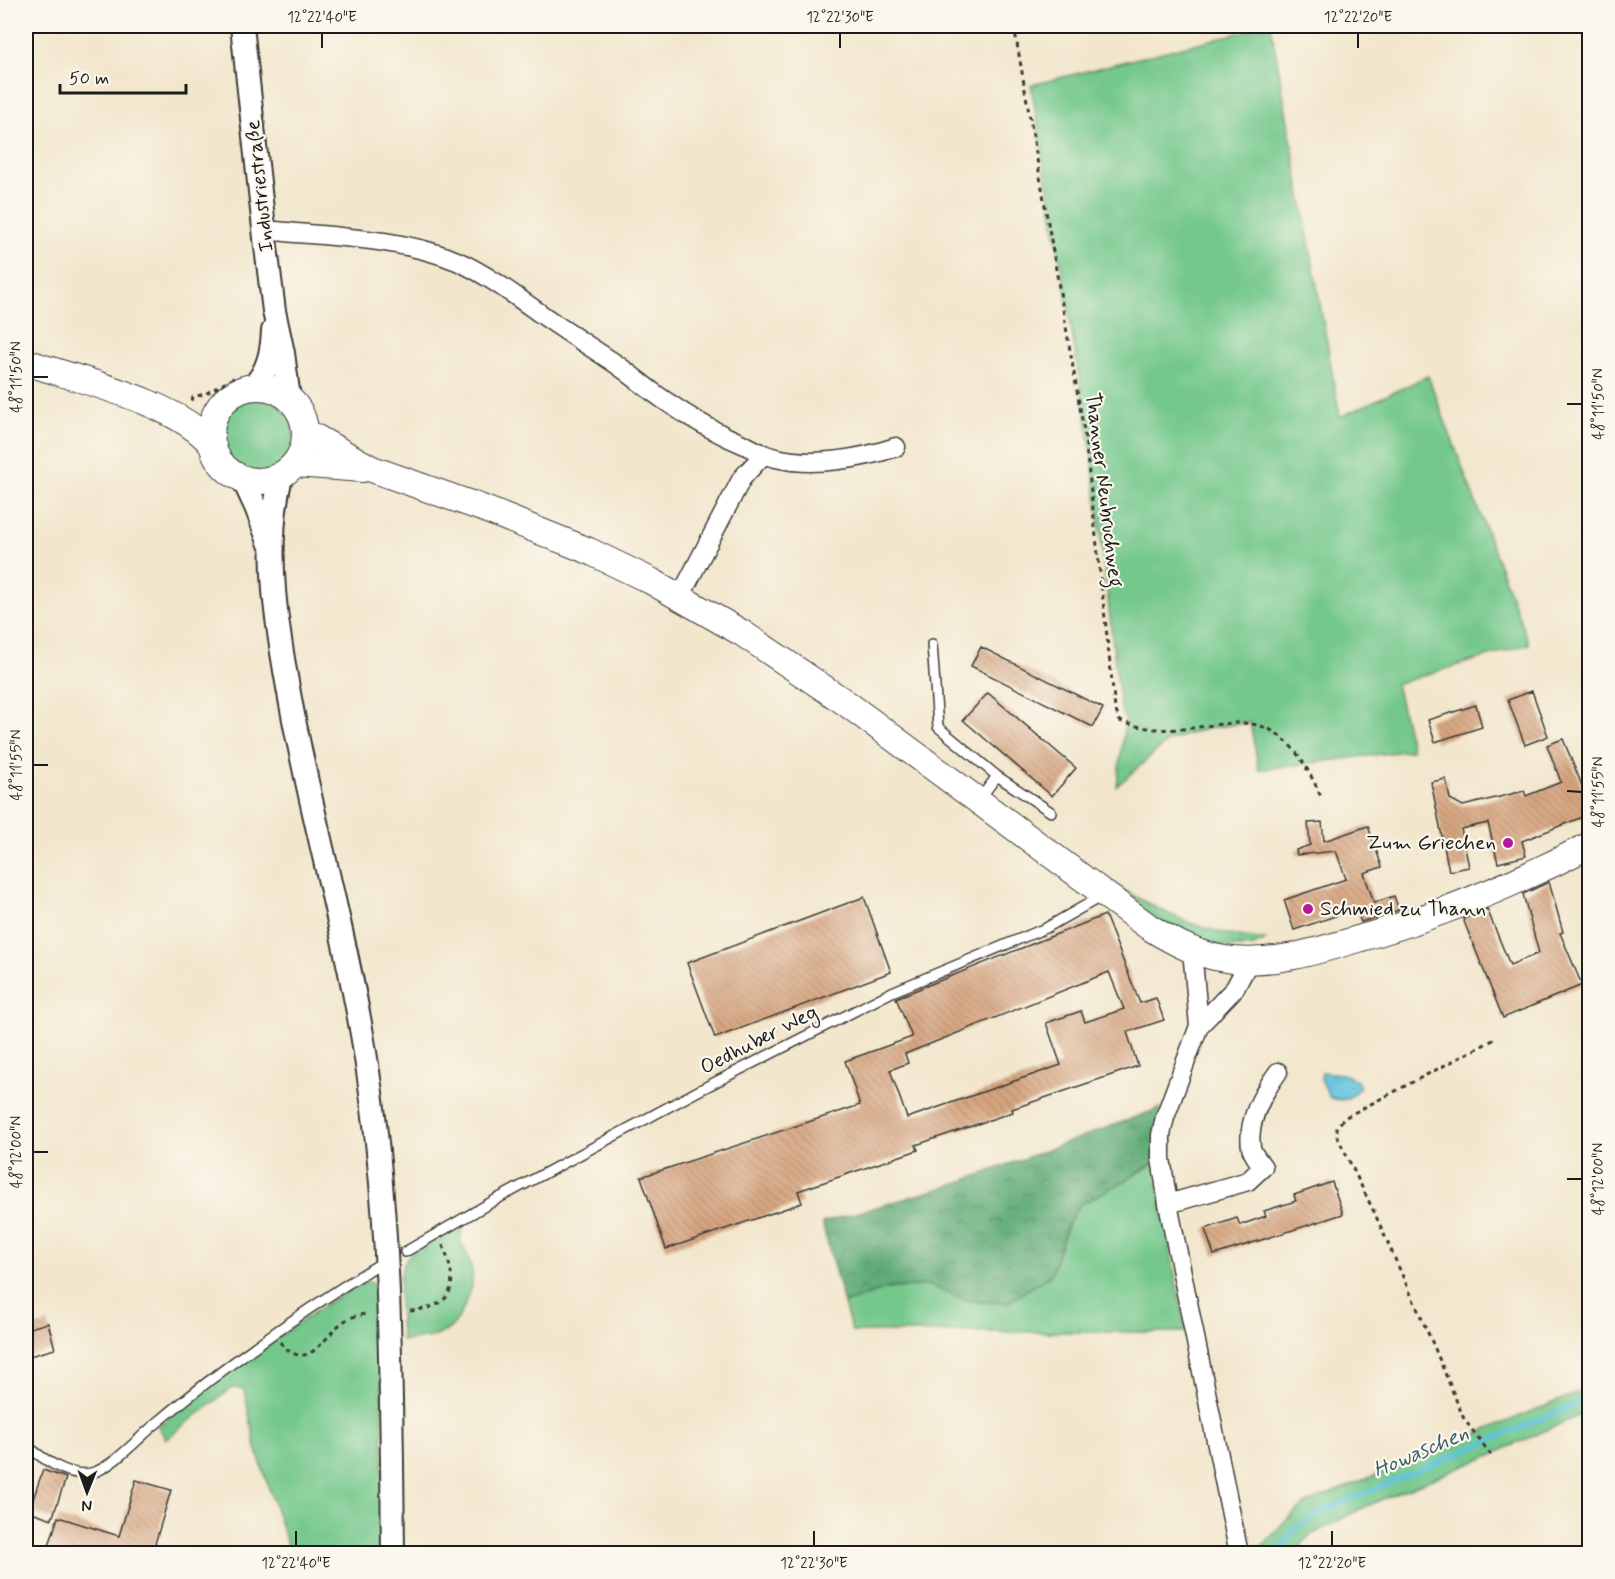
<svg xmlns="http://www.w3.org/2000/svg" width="1615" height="1579" font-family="Mynerve,sans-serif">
  <defs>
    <pattern id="forest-crowns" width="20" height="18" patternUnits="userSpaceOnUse" patternTransform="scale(1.5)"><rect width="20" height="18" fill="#60ac78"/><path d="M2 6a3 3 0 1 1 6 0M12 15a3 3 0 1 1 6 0" fill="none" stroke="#4e8b62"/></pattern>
    <pattern id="water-ripples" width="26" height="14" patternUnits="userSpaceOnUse" patternTransform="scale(1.5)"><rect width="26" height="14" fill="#5ec3db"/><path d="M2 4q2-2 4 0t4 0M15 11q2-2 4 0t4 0" fill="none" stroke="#51a7bb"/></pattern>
    <pattern id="building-back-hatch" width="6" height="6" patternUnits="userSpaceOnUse" patternTransform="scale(1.5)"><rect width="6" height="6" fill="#d6a580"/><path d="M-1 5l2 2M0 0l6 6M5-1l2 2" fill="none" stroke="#b78d6e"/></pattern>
  </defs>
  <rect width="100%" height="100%" fill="#fbf7ec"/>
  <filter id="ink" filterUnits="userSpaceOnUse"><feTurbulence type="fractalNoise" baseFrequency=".0167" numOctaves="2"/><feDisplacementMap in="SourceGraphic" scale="12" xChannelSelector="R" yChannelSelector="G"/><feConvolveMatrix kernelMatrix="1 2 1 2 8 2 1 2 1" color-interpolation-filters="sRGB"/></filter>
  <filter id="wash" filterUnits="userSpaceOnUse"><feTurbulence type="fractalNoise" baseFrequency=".008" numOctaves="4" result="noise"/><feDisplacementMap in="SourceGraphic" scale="24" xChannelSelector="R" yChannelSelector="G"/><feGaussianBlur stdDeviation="1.35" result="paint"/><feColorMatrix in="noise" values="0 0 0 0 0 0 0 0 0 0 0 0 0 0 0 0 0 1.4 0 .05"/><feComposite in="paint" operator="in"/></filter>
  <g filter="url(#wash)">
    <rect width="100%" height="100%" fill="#f2e6cc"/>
    <path fill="#75c88c" stroke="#487254" stroke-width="1.5" d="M1266,26H1271L1340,417L1428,376L1529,644L1396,684L1412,750L1259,770L1250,722L1204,729L1168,741L1117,786L1125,719L1120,706L1090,442L1031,85Z
      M220 436a37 37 0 1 1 74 0a37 37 0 1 1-74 0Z
      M1088,869C1144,903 1199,936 1266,939C1259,946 1251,946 1241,947C1181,949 1132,902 1088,869Z
      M1154,1163L1186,1332H852L844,1304L885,1289L928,1285L969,1301L1051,1275L1066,1228L1079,1205L1123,1182Z
      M464,1223L460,1240C475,1267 477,1281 463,1309C459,1318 454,1326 446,1331C432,1339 416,1339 401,1341C401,1320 395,1279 405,1261C413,1246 449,1231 464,1223Z
      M365,1281L374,1284L380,1291L385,1553H290L256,1448L244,1389L232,1388L166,1439L158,1427L206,1387L332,1300Z
      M1589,1388V1411L1491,1455L1366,1506L1309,1536L1295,1553H1250L1248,1547L1261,1548L1284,1522L1307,1503Z"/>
    <path fill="url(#forest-crowns)" stroke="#3e644a" stroke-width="1.5" d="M1160,1108L1154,1163L1123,1182L1079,1205L1066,1228L1051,1275L1007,1303L969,1301L928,1285L885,1289L844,1304L822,1223L955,1184Z"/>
    <path fill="url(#water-ripples)" stroke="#3d707c" stroke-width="1.5" d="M1322,1072L1343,1074L1357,1080L1360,1087C1350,1098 1345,1103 1330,1098L1321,1079Z"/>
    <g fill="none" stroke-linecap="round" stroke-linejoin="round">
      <path stroke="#5ec3db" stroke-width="5" d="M1279,1554L1294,1529L1325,1510L1590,1398"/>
    </g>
    <g id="blocks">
      <path fill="url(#building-back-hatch)" fill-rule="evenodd" d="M981,647L1103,708L1093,727L971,666Z
        M1532,691L1548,736L1525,745L1508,700Z
        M988,693L1076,768L1052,796L963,720Z
        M1476,705L1482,727L1435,742L1428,720Z
        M1563,739L1590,805V814L1522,841L1526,856L1498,863L1488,823L1461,829L1469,867L1449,871L1431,782L1446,779L1450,799L1463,806L1524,791L1526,796L1561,782L1547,745Z
        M1322,822L1324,841L1368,826L1382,867L1364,873L1374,903L1394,896L1399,910L1361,922L1356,909L1294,930L1284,900L1346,879L1336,851L1297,855L1296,850L1310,845L1308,823Z
        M1549,882L1563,932L1560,933L1582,985L1503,1018L1463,919L1487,909L1510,965L1539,953L1523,894Z
        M864,897L891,972L715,1038L687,963Z
        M1105,915L1140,1003L1156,998L1164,1020L1127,1032L1138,1066L1012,1109L1013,1112L916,1145L918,1150L798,1191L802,1203L666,1249L641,1177L860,1105L845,1061L912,1037L896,998ZM1109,972L1124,1009L1085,1022L1081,1011L1046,1023L1061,1065L907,1118L890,1070L908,1063L905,1054Z
        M1332,1182L1343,1214L1214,1255L1205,1229L1237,1218L1240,1225L1266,1216L1264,1211L1296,1201L1294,1195Z
        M48,1323L55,1349L26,1357V1329Z
        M43,1470L66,1478L52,1519L29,1511Z
        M136,1480L171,1490L152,1554H63L48,1549L58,1517L119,1536Z"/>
    </g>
  </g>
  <g filter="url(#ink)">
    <use href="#blocks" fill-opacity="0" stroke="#3c3a36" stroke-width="1.5"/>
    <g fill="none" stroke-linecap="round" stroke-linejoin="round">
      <defs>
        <path id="service" d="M932,644L938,727L997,776L1051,812
          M979,800L997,776
          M405,1252L497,1199L700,1090L892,992L1046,928L1102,896
          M26,1445C42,1458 68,1478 91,1473C110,1469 137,1440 152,1427C225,1365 304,1310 386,1260"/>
        <path id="minor" d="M265,230C328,237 398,237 457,261C485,273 517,297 541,314C565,331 589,346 613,362C631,374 646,388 664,400C690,418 718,434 747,446C756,451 766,456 776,458C813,467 861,459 896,447
          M680,597L742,478L764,454
          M1192,950L1199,1026
          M1168,1204L1248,1181L1263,1167C1259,1161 1252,1154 1251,1147C1247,1120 1263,1093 1278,1072
          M1239,1554L1168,1204L1161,1158V1135L1165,1117L1199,1026L1235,988L1250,960"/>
        <path id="tertiary" d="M242,26L266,247L274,311L283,353L289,399
          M253,387C268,371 272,352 273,331
          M281,476C263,551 277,629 291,704C312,818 345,931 364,1046C392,1214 391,1384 393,1554
          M243,479L256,507L270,544"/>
        <path id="secondary" d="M26,362C78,380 179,402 213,446
          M211 434a47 47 0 1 1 94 0a47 47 0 1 1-94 0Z
          M306,432L372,469L482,508L589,551L651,581L742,633L846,703L1149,927C1175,943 1201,957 1233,960C1276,964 1317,951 1358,939C1438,916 1515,884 1590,845
          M295,464L363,469"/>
      </defs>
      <use href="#service" stroke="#3c3a36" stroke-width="12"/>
      <use href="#minor" stroke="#3c3a36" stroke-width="21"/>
      <use href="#tertiary" stroke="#3c3a36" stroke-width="26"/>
      <use href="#secondary" stroke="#3c3a36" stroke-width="28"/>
      <path stroke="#3c3a36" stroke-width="3" stroke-dasharray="4.5 4.5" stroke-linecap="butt" d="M1014,26L1085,437L1115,709L1120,721C1210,755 1265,667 1321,797
        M192,401L193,397L205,394L237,376
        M410,1311C460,1306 457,1281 442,1243
        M280,1342C306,1373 321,1342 337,1327C346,1318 356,1315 368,1314
        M1491,1455L1464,1419L1433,1344L1375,1214L1337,1136V1127L1344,1118L1495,1039"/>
      <use href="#service" stroke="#fff" stroke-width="9"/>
      <use href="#minor" stroke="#fff" stroke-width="18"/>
      <use href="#tertiary" stroke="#fff" stroke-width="22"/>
      <use href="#secondary" stroke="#fff" stroke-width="26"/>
    </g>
  </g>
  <path fill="none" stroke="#1c1c1c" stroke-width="2" d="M322,48V33M840,48V33M1358,48V33M33,377H48M1567,404H1582M33,765H48M1567,791L1582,792M33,1152H48M1567,1179H1582M296,1546V1531M814,1546V1531M1332,1546V1531"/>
  <g fill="#b5179e" stroke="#fbf7ec" stroke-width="2">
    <circle cx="1508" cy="843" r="6"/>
    <circle cx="1308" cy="909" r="6"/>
  </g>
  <g text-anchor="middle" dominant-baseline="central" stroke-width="4.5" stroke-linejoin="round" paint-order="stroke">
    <g font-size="21" fill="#1c1c1c" stroke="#fbf7ec">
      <text transform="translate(260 186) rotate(-96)">Industriestraße</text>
      <text transform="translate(1104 490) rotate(83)">Thanner Neubruchweg</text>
      <text transform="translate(759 1040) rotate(-27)">Oedhuber Weg</text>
    </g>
    <g font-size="21" fill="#1c1c1c" stroke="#fbf7ec" text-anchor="end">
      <text x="1496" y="843">Zum Griechen</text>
      <text x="1320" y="909" text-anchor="start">Schmied zu Thann</text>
    </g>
    <g font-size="22" font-style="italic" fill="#365f68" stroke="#fbf7ec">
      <text transform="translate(1421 1452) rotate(-23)">Howaschen</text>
    </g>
  </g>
  <rect width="1615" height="1579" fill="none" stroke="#fbf7ec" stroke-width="66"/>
  <g transform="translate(87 1492) rotate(181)" stroke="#fbf7ec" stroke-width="4.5" paint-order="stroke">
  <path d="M0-4.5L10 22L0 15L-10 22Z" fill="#1c1c1c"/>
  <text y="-9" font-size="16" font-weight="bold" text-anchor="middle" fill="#1c1c1c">N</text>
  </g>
  <path d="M60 84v9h126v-9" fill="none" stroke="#1c1c1c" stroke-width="3"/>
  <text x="69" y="84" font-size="18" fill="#1c1c1c" stroke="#fbf7ec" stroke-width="4.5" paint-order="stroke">50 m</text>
  <rect x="33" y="33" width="1549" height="1513" fill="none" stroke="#1c1c1c" stroke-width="2"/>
  <g font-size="15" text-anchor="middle" fill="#1c1c1c">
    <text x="322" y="22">12°22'40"E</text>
    <text x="840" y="22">12°22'30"E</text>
    <text x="1358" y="22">12°22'20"E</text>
    <text transform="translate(16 377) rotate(-90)" y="5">48°11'50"N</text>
    <text transform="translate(1598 404) rotate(-90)" y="5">48°11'50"N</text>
    <text transform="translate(16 765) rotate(-90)" y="5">48°11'55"N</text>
    <text transform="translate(1598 792) rotate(-90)" y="5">48°11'55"N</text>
    <text transform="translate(16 1152) rotate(-90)" y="5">48°12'00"N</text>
    <text transform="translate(1598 1179) rotate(-90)" y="5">48°12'00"N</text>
    <text x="296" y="1568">12°22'40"E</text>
    <text x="814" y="1568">12°22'30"E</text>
    <text x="1332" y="1568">12°22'20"E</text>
  </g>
</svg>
